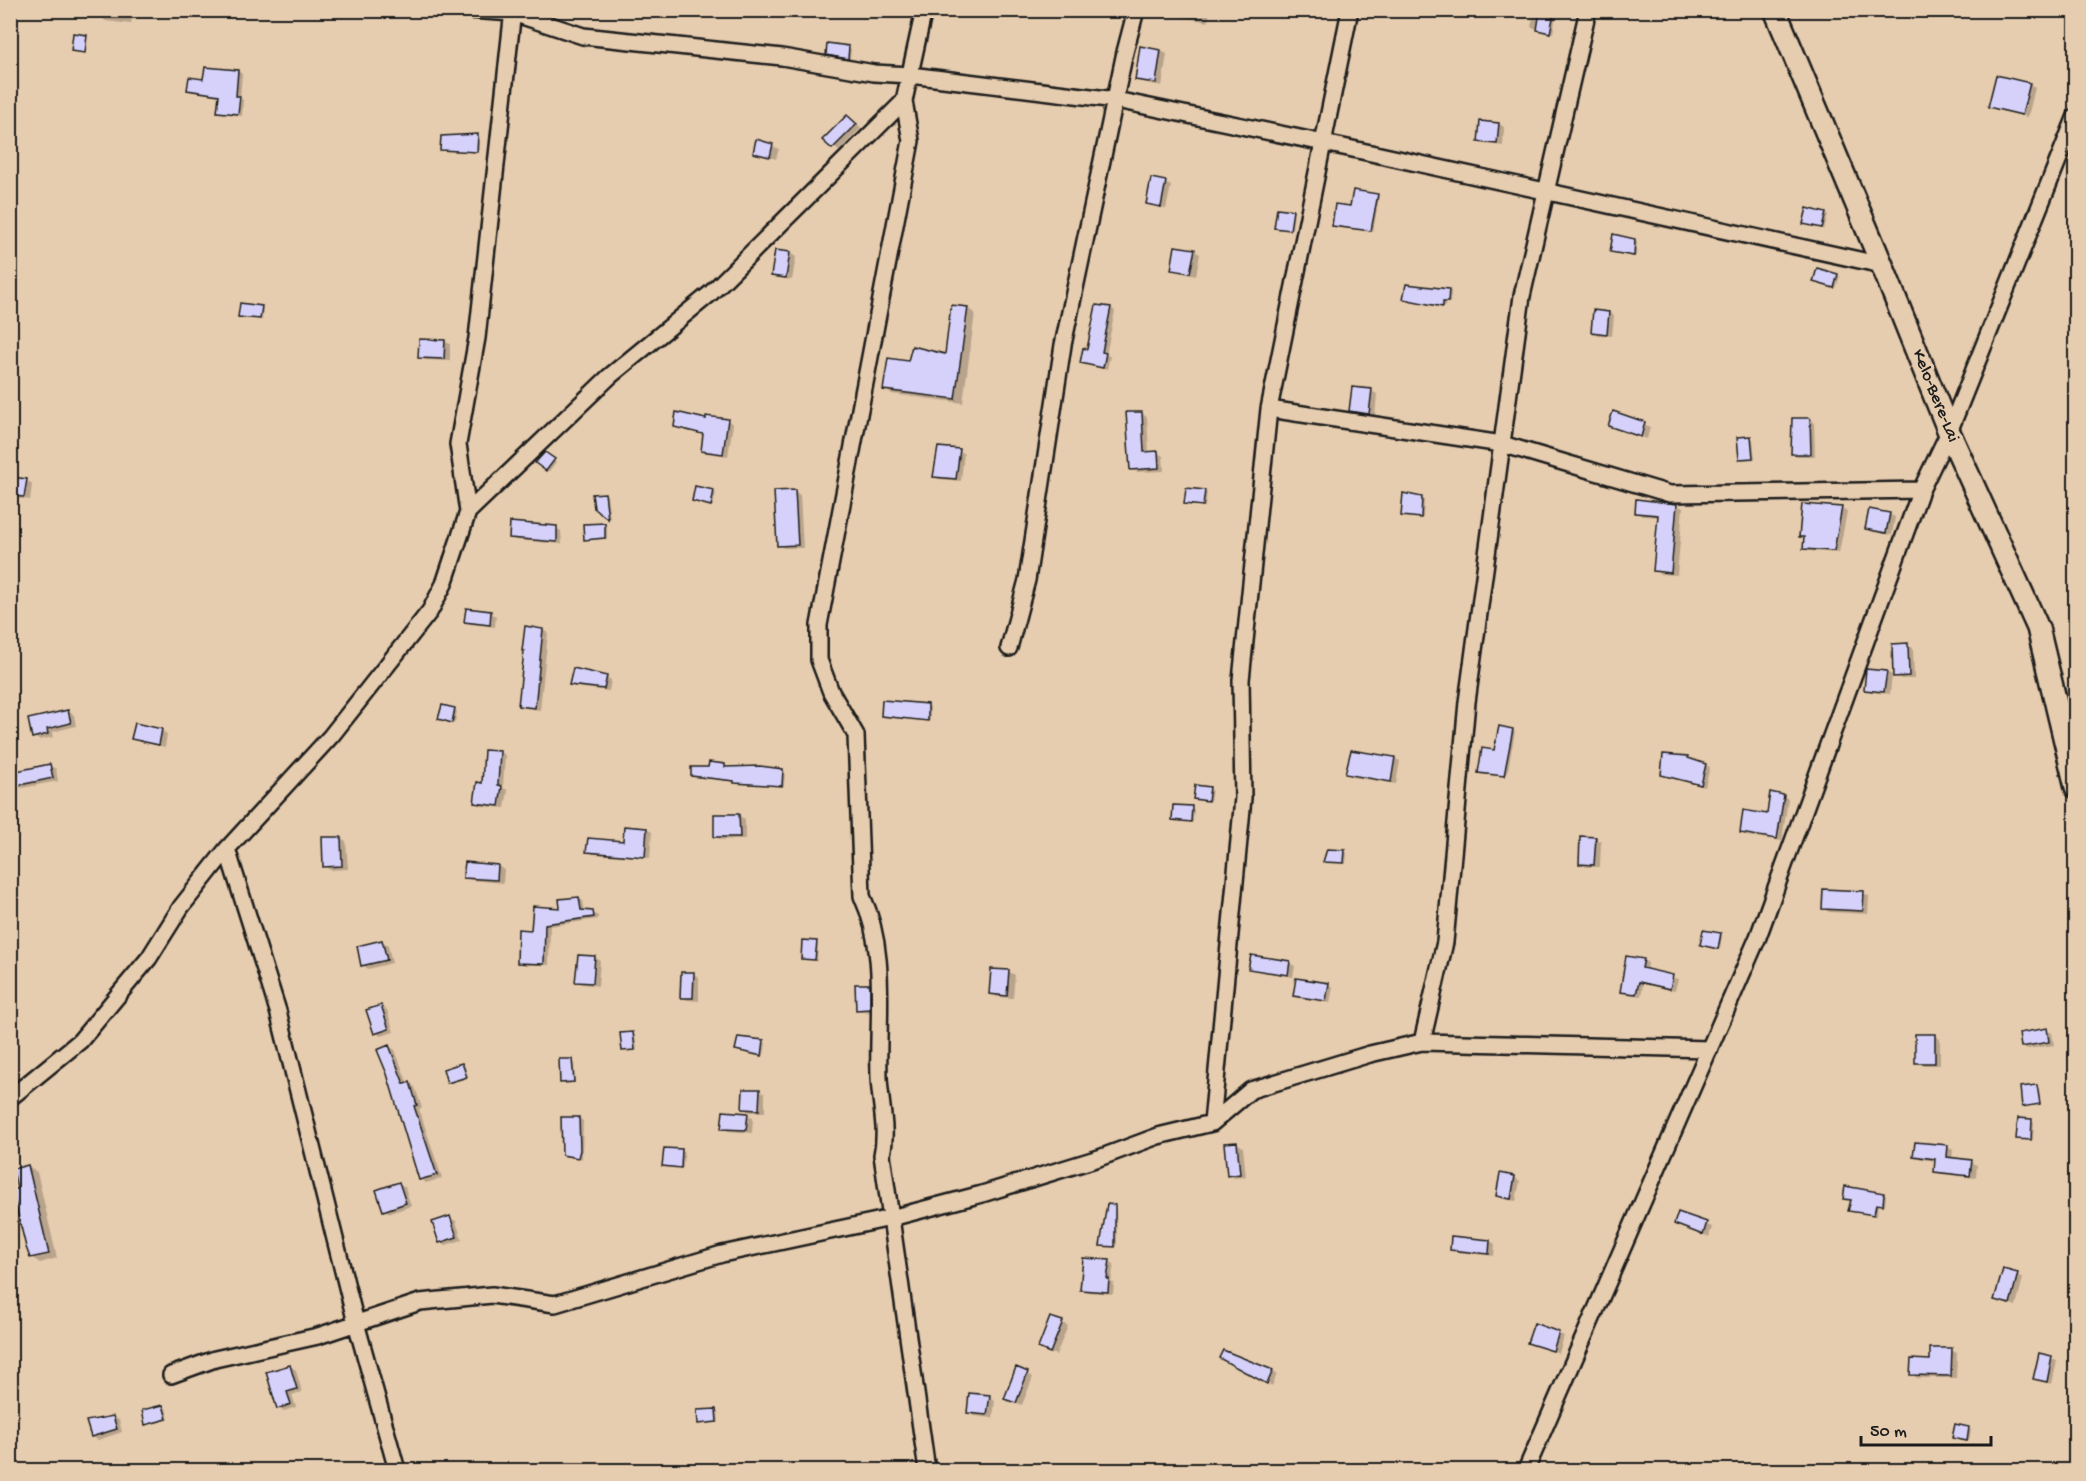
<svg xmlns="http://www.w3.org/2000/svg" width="2086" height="1481" font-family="'Gochi Hand',sans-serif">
  <rect width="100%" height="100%" fill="#e7cdaf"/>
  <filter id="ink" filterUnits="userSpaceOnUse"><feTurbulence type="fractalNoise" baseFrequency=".0167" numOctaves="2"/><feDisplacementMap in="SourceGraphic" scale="12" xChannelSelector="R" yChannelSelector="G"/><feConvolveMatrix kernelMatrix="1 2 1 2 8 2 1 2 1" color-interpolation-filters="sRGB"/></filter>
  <g filter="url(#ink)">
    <path fill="#0003" d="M105,10L131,11L133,12L131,24L106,21L104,20Z
      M650,10H671L669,19L655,16L649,12Z
      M1170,10H1210V11L1208,22L1176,16L1170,12Z
      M1808,10H1822L1814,14Z
      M1534,12L1556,16L1553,33L1531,27Z
      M829,45L851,49L850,59L830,55Z
      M1142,48L1161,51L1167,54L1162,86L1142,82L1137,79Z
      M238,71L242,74L240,98L243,100L242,116L223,113L219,111L221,96L189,89L204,80Z
      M2029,84L2035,88L2028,117L1996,110L1990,106Z
      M847,116L861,128L839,151L824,140Z
      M1499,124L1504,127L1503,146L1485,144L1479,141Z
      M477,135L480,137L479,152L444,150Z
      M757,141L779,149L776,159L754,152Z
      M2074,157H2076V169L2071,162Z
      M1165,183L1171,186L1166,209L1147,203Z
      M1377,196L1379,197L1373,232L1336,226L1351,208Z
      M1292,212L1294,213L1292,230L1278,228Z
      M1825,214L1828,215L1824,229L1807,224Z
      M1634,240L1637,242L1636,256L1614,252Z
      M776,251L790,253L796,257L792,280L778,278L773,275Z
      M1194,251L1200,254L1196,276L1178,272L1172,269Z
      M1837,275L1840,276L1836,288L1817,282Z
      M1449,290L1451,291L1450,303L1446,302L1445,307L1407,300Z
      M261,307L263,309L262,320L242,317Z
      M1111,308L1115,311L1106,355L1110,356L1107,369L1086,364L1082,362Z
      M968,309L975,313L963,403L892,394L885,389L909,363L946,356Z
      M1609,313L1614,316L1612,336L1598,335L1593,331Z
      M444,341L450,344V361L425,360L419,357Z
      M1371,391L1377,394L1375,416L1357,414L1351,410Z
      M1141,413L1147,417L1149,453H1158L1163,456L1164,471L1137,472L1131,469Z
      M1614,413L1650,427L1647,439L1616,428Z
      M1810,419L1814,422L1815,456H1797L1793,454Z
      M707,421H728L733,424L728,456L707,453L702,450L705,435L680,429L675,426Z
      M1751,438L1753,439L1755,459L1743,460L1740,458Z
      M959,451L964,453L961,481L939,479L934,476Z
      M545,454L556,462L549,471L537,462Z
      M26,480L32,484L30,500L16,498L11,495Z
      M697,488L716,493L713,506L696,502Z
      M795,492L800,495L803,548H784L778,545Z
      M1205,492L1207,493L1205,507L1188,504Z
      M605,494L607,495L610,519L595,507Z
      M1422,498L1424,500L1423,518L1402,515Z
      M1637,500L1677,505L1683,508L1677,575L1660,574L1654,570L1659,517L1642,516L1636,512Z
      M1842,509L1847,512L1839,553L1810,551L1804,548L1805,539L1801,536Z
      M1889,514L1895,517L1892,535L1873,532L1867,529Z
      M604,525L607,526V539H585Z
      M556,528L561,531L562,544L515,540L510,537Z
      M491,613L496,616L495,627L471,624L466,621Z
      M543,630L548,633L540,710L525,708L519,705Z
      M1907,645L1913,648L1914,679H1901L1895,676Z
      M1886,672L1892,675L1890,694L1871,692L1865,689Z
      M606,677L611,680L609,691L575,687L571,684Z
      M928,705L930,707V721L882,716Z
      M443,707L457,711L455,723L442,720Z
      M68,711L74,715L76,726L52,732L53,737L39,740L34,737Z
      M136,725L162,731L167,734L165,747L139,741L133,738Z
      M1513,730L1515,732L1507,775L1481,771Z
      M499,752L505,755L503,788L508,790L505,808L482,806L476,802Z
      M1394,758L1400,761L1396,784L1353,777L1347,773Z
      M1692,761L1710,767L1705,787L1662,775Z
      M725,765L727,768L783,770L785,771L784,786L738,783L735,781L695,776Z
      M50,766L56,769L58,781L22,788L16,785Z
      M1209,788L1212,790L1210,801L1195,798Z
      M1783,796L1788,799L1782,841L1746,836L1741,833L1769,815Z
      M1175,807L1194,809L1193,822L1174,819Z
      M739,816L745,819V839L721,840L716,836Z
      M647,829L652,832L650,858L593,854L588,851L624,842Z
      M341,838L346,841L348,869L330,870L325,866Z
      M1596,839L1601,842L1600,867H1586L1580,863Z
      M1345,852L1347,853L1346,864L1325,861Z
      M466,864L498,866L504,870L503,883L471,880L465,877Z
      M1863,893L1869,896L1868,914L1829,912L1823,908Z
      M578,898L583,901L585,912L593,913L598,916V919L550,926L549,965H524L519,962L532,932Z
      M1720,934L1722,936L1720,949L1701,945Z
      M382,941L388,945L392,963L368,969L363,965Z
      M816,943L818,944L817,961L803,958Z
      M595,957L600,961L598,986L583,984L577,981Z
      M1643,960L1648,963L1647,971L1678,979L1675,990L1643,984L1641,996L1627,994L1622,991Z
      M1289,963L1295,966L1293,977L1256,971L1250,968Z
      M993,970L1009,972L1015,975L1013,998L997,997L991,993Z
      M693,974L699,977V1001L687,1000L681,997Z
      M1328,984L1333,987L1330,1003L1299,998L1294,995Z
      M869,985L875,989V1012H863L857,1009Z
      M381,1006L387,1010L394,1032L381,1036L376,1033Z
      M2046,1030L2052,1033L2054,1045L2028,1049L2022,1046Z
      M633,1033L635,1035L637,1050L626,1051L623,1050Z
      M1934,1035L1940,1039V1065H1922L1917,1062Z
      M763,1042L766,1043L764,1056L739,1051Z
      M389,1046L395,1050L408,1084L415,1087L422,1108L419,1109L442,1178L426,1183L421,1179Z
      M572,1060L574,1061L575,1083L564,1084L561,1082Z
      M462,1065L465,1066L468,1078L451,1083L448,1082Z
      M2037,1087L2039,1088L2041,1105L2024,1106Z
      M760,1091L765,1094V1112H750L744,1109Z
      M747,1115L753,1118L752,1133L728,1131L723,1128Z
      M579,1118L583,1121L582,1159L564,1154Z
      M2032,1121L2034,1122L2033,1140L2018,1139Z
      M1237,1143L1243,1147L1246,1177L1234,1178L1229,1175Z
      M1947,1147L1953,1150L1952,1160L1971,1162L1977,1165L1976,1178L1941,1174L1935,1171L1936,1161L1921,1159L1915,1156Z
      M682,1151L684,1152L683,1168L664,1165Z
      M28,1167L37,1172L57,1258L40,1263L31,1257L19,1190Z
      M1514,1177L1520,1181L1516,1201L1503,1199L1498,1195Z
      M399,1183L405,1187L411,1206L390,1213L384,1210Z
      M1846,1188L1884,1194L1886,1195L1885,1205L1878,1204L1877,1216L1852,1212L1850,1211L1853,1201L1845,1198Z
      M1114,1206L1116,1207L1117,1247H1104L1102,1245Z
      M1679,1214L1712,1227L1709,1237L1675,1223Z
      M450,1218L456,1221L462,1240L446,1245L440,1242Z
      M1490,1241L1495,1244L1494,1256L1457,1252L1451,1249Z
      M1109,1261L1114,1264L1111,1282L1114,1283L1113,1294L1087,1292L1082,1289Z
      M2004,1270L2023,1278L2016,1306L1996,1299Z
      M1062,1323L1068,1326L1056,1355L1045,1351Z
      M1535,1325L1564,1336L1559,1353L1529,1342Z
      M1951,1350L1957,1353L1956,1378H1917L1912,1374Z
      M2040,1355L2057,1361L2052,1384L2035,1378Z
      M1225,1360L1272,1371L1277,1374L1272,1386Z
      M290,1366L296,1370L302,1392L292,1395L296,1407L284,1411L278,1408Z
      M1017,1369L1033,1377L1022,1405L1011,1401Z
      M989,1396L995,1400L993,1418L974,1416L968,1412Z
      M163,1406L166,1408L169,1420L149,1425L147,1424Z
      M716,1410L718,1412L719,1423H699Z
      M113,1417L119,1420L122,1432L98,1440L92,1437Z
      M1956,1426L1971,1430L1969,1441L1954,1438Z
      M652,1466H671L677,1470H652Z"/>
    <path fill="#d6d1fa" stroke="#1c1c1c" stroke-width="1.5" d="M1540,11L1554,13L1550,33L1537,30Z
      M73,33L87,35L85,53L71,51Z
      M827,43L849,46L848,59L826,55Z
      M1140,46L1161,50L1156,83L1135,80Z
      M205,67L238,70L236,96H240L238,114L217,112L219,95L187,90L189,77L203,79Z
      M1996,75L2030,83L2022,115L1988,107Z
      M847,115L857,124L832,149L822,140Z
      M1480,121L1499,123L1497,144L1478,142Z
      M478,134L477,152L440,150L441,136Z
      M756,139L773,144L770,157L753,153Z
      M1151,178L1166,181L1161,207L1146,204Z
      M1353,190L1378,194L1371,231L1332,226L1335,204L1350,206Z
      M1277,208L1293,210L1290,230L1274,228Z
      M1807,208L1826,213L1822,228L1803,224Z
      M1613,234L1635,239L1634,256L1610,252Z
      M1175,246L1195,249L1190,273L1171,270Z
      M775,250L790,252L786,278L771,276Z
      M1817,268L1838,274L1834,288L1813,282Z
      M1406,284L1449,289L1448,302H1443V307L1403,299Z
      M240,303L262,306L260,319L238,317Z
      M951,305L968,307L955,399L883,390L888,358L908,361L912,346L945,354Z
      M1096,305L1111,307L1102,352L1106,353L1103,368L1080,363L1083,348L1087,349Z
      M1593,310L1609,312L1607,334L1591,332Z
      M419,339L445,340L444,359L418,358Z
      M1352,387L1372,389L1369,414L1349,411Z
      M1613,411L1645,422L1641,437L1608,426Z
      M676,412L706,419V416L728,419L723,454L701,451L703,434L674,427Z
      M1126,412H1142L1144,452L1158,451L1159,468L1130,470Z
      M1792,418H1810L1811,454H1791Z
      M1751,436L1753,458L1739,459L1737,437Z
      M938,447L960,449L956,479L933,477Z
      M545,452L555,459L546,471L535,463Z
      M11,477L27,479L24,497L10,496Z
      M695,486L714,490L711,506L692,501Z
      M1186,488L1205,490L1203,506L1184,504Z
      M795,490L798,545L777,546L774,491Z
      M605,493L608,519L594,508L592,494Z
      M1403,493L1422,497L1421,518L1401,516Z
      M1636,499L1677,504L1671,573L1653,571L1658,515L1635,513Z
      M1802,504L1842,507L1834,551L1803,549L1804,537H1799Z
      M1869,509L1890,513L1886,533L1865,529Z
      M510,522L557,526V542L509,538Z
      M605,523V538L584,540L583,524Z
      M466,608L491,611L490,625L464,622Z
      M525,626L543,629L535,708L518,706L524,651H522Z
      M1908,643L1909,676L1893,677L1892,644Z
      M573,668L607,676L604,689L569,685Z
      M1866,669L1887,671L1884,692L1864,690Z
      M882,700L928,704V721L881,716Z
      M442,705L455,708L452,723L438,719Z
      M68,710L71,723L47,729L48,734L32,738L28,719Z
      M135,723L162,729L159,745L131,739Z
      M1499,726L1513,729L1504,776L1478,773L1482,748L1494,750Z
      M484,750L500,751L498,785L502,786L499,806L474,803L477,782L482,783Z
      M1351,750L1395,757L1391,782L1345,774Z
      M1663,754L1688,756V758L1706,764L1701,785L1661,775Z
      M709,762L725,764V767L760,766L783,769L782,786L734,783V781L691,776V767H708Z
      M50,764L53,778L15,786L12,772Z
      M1195,785L1210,787L1208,801L1193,799Z
      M1770,792L1784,795L1777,839L1740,833L1743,810L1767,814Z
      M1173,805L1192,806L1191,822L1172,820Z
      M714,814H739L740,837H714Z
      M624,826L647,828L645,857L586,852L588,838L623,841Z
      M1580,836L1596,837L1594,865L1579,864Z
      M322,837H341L342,866L323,867Z
      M1327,849L1345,850L1344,863L1323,862Z
      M465,862L498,865L497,880L463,878Z
      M1823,889L1864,891L1863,911L1822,909Z
      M579,897L581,910L593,911L594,917L545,924L544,964L517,963L518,929L531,930L533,906L560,908L559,899Z
      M1703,930L1721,933L1718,949L1700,945Z
      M382,940L387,960L361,966L357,946Z
      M802,940L817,941L815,960L801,959Z
      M578,955L595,956L593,983L575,982Z
      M1251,955L1290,961L1288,975L1248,969Z
      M1626,956L1644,959L1642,968L1673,975L1670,989L1639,982L1636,994L1620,992Z
      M991,969L1009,970L1007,996L989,994Z
      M681,972H694L693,998H680Z
      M1296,978L1329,983L1326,1001L1293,996Z
      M855,984H870V1009L856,1010Z
      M381,1005L389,1029L374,1034L366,1010Z
      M2047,1028L2049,1042L2021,1047L2019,1033Z
      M633,1032L635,1050L622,1051L620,1033Z
      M1915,1034H1935V1063H1915Z
      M738,1037L764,1040L762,1056L735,1050Z
      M389,1045L404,1084L410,1082L417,1105L414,1106L437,1175L419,1180L387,1074L377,1050Z
      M559,1059H572L574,1082L560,1083Z
      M462,1063L467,1077L447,1083L443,1069Z
      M2037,1085L2040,1104L2022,1107L2020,1087Z
      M743,1089H760L759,1110L742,1109Z
      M723,1111L748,1113L746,1130L721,1129Z
      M561,1117H579L580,1150L578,1158L562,1155Z
      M2018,1118L2032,1119L2031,1140L2016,1139Z
      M1237,1142L1240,1174L1227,1176L1224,1143Z
      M1915,1142L1948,1145L1947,1157L1972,1160L1970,1176L1934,1172L1935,1159L1913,1156Z
      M664,1148L682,1149L681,1168L662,1166Z
      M28,1165L49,1254L30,1258L26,1247L12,1190L17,1189L13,1169Z
      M1500,1173L1515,1176L1511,1199L1496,1196Z
      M399,1182L406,1203L383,1211L376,1190Z
      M1845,1186L1884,1193L1883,1205L1876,1204L1874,1215L1848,1211L1851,1200L1843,1199Z
      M1107,1204L1115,1205V1247L1100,1246Z
      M1678,1212L1707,1222L1703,1235L1674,1224Z
      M450,1216L457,1237L439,1243L432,1222Z
      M1451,1236L1490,1240L1489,1254L1450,1250Z
      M1083,1258L1110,1260L1107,1279H1109L1108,1292L1080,1290Z
      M2003,1269L2018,1273L2010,1304L1994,1300Z
      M1050,1317L1063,1321L1050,1353L1038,1348Z
      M1534,1323L1559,1332L1553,1351L1527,1343Z
      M1930,1348H1952L1951,1376L1910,1375L1911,1359L1930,1360Z
      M1223,1350L1273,1370L1267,1384L1219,1358Z
      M2039,1353L2052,1356L2047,1382L2033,1379Z
      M290,1365L297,1389L287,1392L291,1404L277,1409L266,1372Z
      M1016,1367L1028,1372L1016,1403L1004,1399Z
      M969,1393L990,1395L987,1415L967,1413Z
      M163,1405L167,1419L145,1425L142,1410Z
      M716,1409L717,1422L698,1424L697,1410Z
      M113,1416L117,1429L91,1437L86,1421Z
      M1955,1424L1969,1427L1967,1441L1952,1438Z"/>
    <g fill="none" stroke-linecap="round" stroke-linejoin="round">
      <defs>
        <path id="minor" d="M469,10L513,13L583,36L782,57L874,73L910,75L1116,100L1348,148L1882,265
          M924,10L904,101L911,141L819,625V660L831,692L856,735L862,896C888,952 877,1017 879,1077C880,1103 888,1130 882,1155L927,1470
          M1269,409L1502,444L1670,494L1921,490
          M468,512L458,444L477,338L513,10
          M1009,648L1027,580L1063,345L1125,52L1136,10
          M227,849L278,1011L356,1323L397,1470
          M1422,1042L1445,942L1467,702L1522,296L1588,10
          M10,1098L80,1041L149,958L181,907L227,849L331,736L430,611L444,584L468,512L610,376L711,293L904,101
          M1212,1123L1243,798L1241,680L1269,409L1350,10
          M171,1375L215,1359L318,1336L420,1302L492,1295L555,1304L722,1254L891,1218L982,1194L1099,1158L1158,1136L1212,1123L1251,1090L1370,1054L1422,1042L1710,1049
          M1526,1470L1758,937L1921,490L1949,432L2076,116"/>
        <path id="secondary" d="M1775,10L1882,265L1949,432L2038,628L2076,787"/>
      </defs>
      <use href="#minor" stroke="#1c1c1c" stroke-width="20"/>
      <use href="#secondary" stroke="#1c1c1c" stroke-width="26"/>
      <use href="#minor" stroke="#e7cdaf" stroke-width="15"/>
      <use href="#secondary" stroke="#e7cdaf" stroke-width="21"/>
    </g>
  </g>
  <g text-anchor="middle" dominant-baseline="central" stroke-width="6" stroke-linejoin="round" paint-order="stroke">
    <g font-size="18" fill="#1c1c1c" stroke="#e7cdaf">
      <text transform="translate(1935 396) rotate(68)">Kelo-Bere-Lai</text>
    </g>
  </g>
  <rect width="2086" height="1481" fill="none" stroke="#e7cdaf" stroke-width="36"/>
  <rect x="18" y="18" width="2050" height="1445" fill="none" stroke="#1c1c1c" stroke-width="2" filter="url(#ink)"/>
  <path d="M1861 1436v9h130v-9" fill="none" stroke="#1c1c1c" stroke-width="3"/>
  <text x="1870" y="1436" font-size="18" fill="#1c1c1c" stroke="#e7cdaf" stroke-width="4.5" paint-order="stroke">50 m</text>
</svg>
